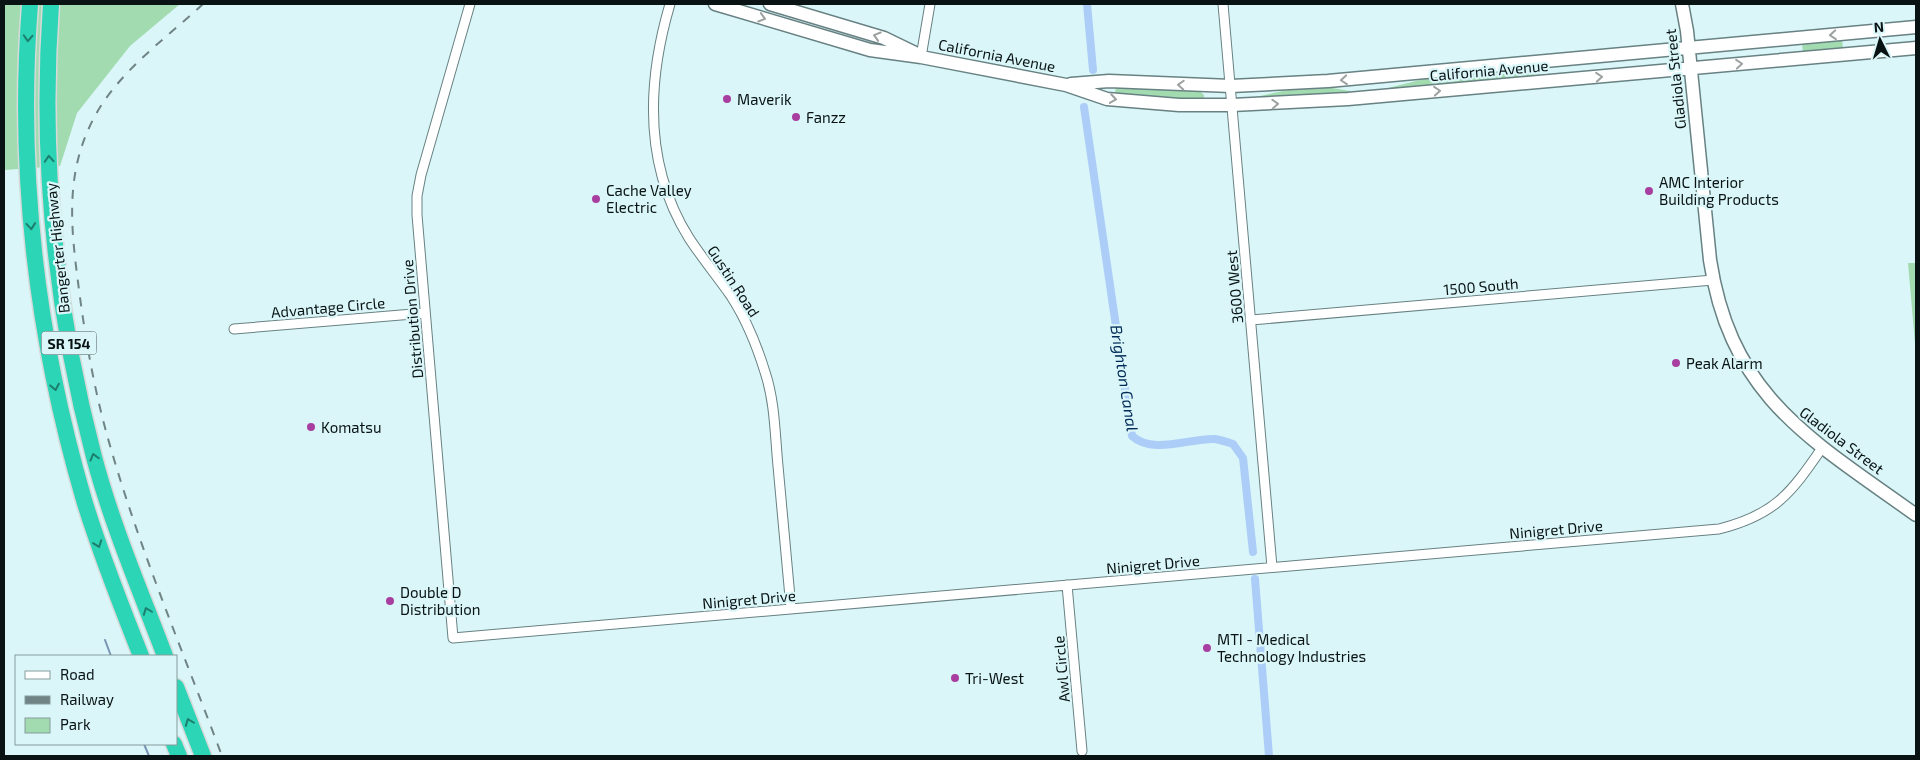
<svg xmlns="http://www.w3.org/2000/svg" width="1920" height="760" font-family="'Exo 2',sans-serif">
  <rect width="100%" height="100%" fill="#daf6f8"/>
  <path fill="#a1dbaf" d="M4,4H180L130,46L77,113L60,166L4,170Z
    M1842,39L1843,49L1803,53L1802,43Z
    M1507,70L1542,75L1380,90L1440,75Z
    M1116,85L1197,89L1204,95V100L1165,99L1115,94Z
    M1322,86L1355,92L1309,97H1255L1302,87Z
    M1908,263H1916V355Z"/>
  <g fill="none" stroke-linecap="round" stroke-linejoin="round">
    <path stroke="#7a95b4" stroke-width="2" d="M105,640L111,656
      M144,744L149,756"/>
    <path stroke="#abcdf8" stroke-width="8" d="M1087,4L1093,70
      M1084,107L1132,436C1153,455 1189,438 1215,439C1221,440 1227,442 1233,444L1243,458L1253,552
      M1255,579L1269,756"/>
    <defs>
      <path id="street" d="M470,4L421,175L417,196V215L453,638L1719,529C1775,515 1791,493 1822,448
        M670,4C647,82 644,166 689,238C702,258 717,276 731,296C746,319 757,346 765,372C775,402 775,435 778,466C782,513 787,561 791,609
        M1223,4L1272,567
        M921,57L930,4
        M1251,320L1713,280
        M234,329L425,313
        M1067,585L1082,751"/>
      <path id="secondary" d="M715,4L870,50L921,57L1066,85L1107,99L1179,105H1232L1348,99L1916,48
        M770,4L884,38L917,54
        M1682,4L1687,31L1710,260C1731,398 1812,440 1916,515
        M1071,84L1109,81L1231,86L1328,81L1916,27"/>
      <path id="highway" d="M30,4C17,171 37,339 84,500C100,553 121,605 141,656
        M51,4C40,156 55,309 94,457C112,525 140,590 165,656
        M176,687L203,756
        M174,744L179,756"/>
    </defs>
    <use href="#street" stroke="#688183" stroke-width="11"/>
    <use href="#secondary" stroke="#688183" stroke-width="15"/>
    <use href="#highway" stroke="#d8d9d9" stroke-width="19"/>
    <use href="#street" stroke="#fff" stroke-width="9"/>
    <use href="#secondary" stroke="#fff" stroke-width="12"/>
    <use href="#highway" stroke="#2dd5b7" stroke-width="16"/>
    <path stroke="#708385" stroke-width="2" stroke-dasharray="9 9" stroke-linecap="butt" d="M203,4C162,42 112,76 89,128C66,178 71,229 78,282C85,338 95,395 111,449C141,553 184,654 222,756"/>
  </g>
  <defs><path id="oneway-chevron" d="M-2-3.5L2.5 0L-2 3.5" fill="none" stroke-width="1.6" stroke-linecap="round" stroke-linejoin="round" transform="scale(1.25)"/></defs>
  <g stroke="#9da1a1">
    <use href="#oneway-chevron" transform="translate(762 18) rotate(17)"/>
    <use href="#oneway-chevron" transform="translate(1833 35) rotate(175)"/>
    <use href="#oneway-chevron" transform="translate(877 36) rotate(-163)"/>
    <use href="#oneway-chevron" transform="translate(1739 64) rotate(-5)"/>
    <use href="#oneway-chevron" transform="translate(1599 77) rotate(-5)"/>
    <use href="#oneway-chevron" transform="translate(1344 80) rotate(175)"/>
    <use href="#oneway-chevron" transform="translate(1181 85) rotate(-177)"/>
    <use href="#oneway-chevron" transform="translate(1437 91) rotate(-5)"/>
    <use href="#oneway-chevron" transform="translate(1113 99) rotate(9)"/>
    <use href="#oneway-chevron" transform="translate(1275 104) rotate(-3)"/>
  </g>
  <g stroke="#1d7e6e">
    <use href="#oneway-chevron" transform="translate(28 38) rotate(93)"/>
    <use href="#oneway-chevron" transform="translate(49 159) rotate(-94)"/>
    <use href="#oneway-chevron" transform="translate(31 226) rotate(85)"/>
    <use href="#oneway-chevron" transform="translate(55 387) rotate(79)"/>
    <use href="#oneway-chevron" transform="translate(94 457) rotate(-105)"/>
    <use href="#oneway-chevron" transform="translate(98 544) rotate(70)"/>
    <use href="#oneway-chevron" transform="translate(147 611) rotate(-111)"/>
    <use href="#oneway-chevron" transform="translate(189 722) rotate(-111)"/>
  </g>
  <g fill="#a83ea0" stroke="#daf6f8" stroke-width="2">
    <circle cx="727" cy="99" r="5"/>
    <circle cx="796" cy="117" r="5"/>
    <circle cx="1649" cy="191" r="5"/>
    <circle cx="596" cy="199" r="5"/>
    <circle cx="1676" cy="363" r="5"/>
    <circle cx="311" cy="427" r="5"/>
    <circle cx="390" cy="601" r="5"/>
    <circle cx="1207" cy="648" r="5"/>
    <circle cx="955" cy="678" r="5"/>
  </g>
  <g text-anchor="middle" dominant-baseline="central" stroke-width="4.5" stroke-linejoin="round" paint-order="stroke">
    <rect fill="#daf6f8" stroke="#485758" stroke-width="1" x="41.5" y="331.5" width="55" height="23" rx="4"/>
    <g font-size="14" font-weight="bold" fill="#091314">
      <text x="69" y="343">SR 154</text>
    </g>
    <g font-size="15" fill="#091314" stroke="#daf6f8">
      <text transform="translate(997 55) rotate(11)">California Avenue</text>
      <text transform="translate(1489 70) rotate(-5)">California Avenue</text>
      <text transform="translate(1675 79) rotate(-96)">Gladiola Street</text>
      <text transform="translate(57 248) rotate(-96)">Bangerter Highway</text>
      <text transform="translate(734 281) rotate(57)">Gustin Road</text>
      <text transform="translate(1481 286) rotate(-5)">1500 South</text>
      <text transform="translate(1234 287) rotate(-95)">3600 West</text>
      <text transform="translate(328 307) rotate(-5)">Advantage Circle</text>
      <text transform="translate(412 319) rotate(-95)">Distribution Drive</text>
      <text transform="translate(1842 440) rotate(37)">Gladiola Street</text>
      <text transform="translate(1556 529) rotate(-5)">Ninigret Drive</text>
      <text transform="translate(1153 564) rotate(-5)">Ninigret Drive</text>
      <text transform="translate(749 599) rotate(-5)">Ninigret Drive</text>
      <text transform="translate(1061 669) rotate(-95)">Awl Circle</text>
    </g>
    <g font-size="15" fill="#091314" stroke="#daf6f8" text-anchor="start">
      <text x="737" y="99">Maverik</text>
      <text x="806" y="117">Fanzz</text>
      <text x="1659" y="182">AMC Interior<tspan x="1659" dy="17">Building Products</tspan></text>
      <text x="606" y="190">Cache Valley<tspan x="606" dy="17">Electric</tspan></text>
      <text x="1686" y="363">Peak Alarm</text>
      <text x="321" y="427">Komatsu</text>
      <text x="400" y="592">Double D<tspan x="400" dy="17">Distribution</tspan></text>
      <text x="1217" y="639">MTI - Medical<tspan x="1217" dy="17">Technology Industries</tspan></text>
      <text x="965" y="678">Tri-West</text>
    </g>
    <g font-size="16" font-style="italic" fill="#002a58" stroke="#daf6f8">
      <text transform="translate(1125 378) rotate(81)">Brighton Canal</text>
    </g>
  </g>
  <rect width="1920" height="760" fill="none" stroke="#091314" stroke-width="10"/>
  <rect x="15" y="655" width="162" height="90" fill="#daf6f8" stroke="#869b9d"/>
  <rect x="25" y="671" width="25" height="8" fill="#ffffff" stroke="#869b9d"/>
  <text x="60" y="680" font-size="15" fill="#091314">Road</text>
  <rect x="25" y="696" width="25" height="8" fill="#708385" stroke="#869b9d"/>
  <text x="60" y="705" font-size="15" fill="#091314">Railway</text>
  <rect x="25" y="718" width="25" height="15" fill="#a1dbaf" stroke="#869b9d"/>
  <text x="60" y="730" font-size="15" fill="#091314">Park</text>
  <g transform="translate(1880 40) rotate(355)" stroke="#daf6f8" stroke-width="4" paint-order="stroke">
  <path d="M0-4L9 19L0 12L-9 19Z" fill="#091314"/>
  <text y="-8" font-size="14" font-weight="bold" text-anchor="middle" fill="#091314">N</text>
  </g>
</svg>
